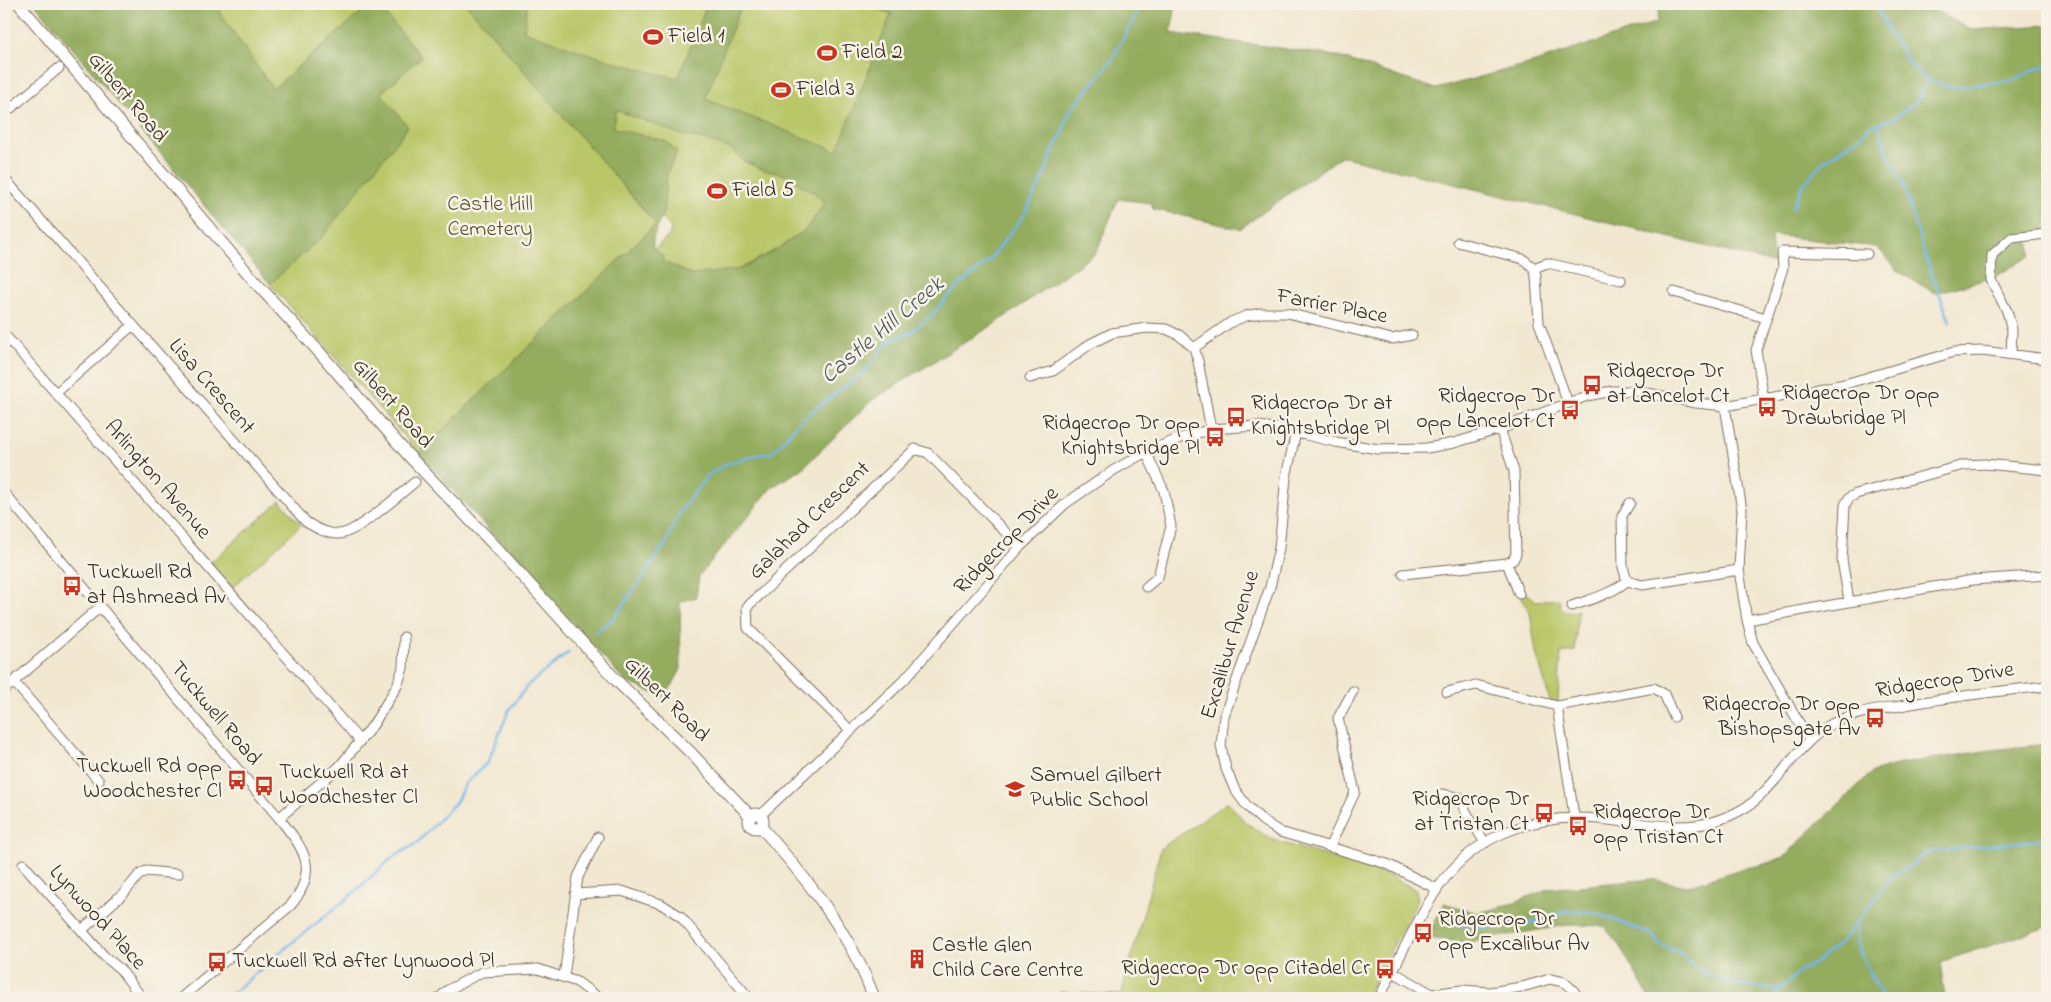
<svg xmlns="http://www.w3.org/2000/svg" width="2051" height="1002" font-family="'Indie Flower',sans-serif">
  <rect width="100%" height="100%" fill="#f7f3e8"/>
  <filter id="ink" filterUnits="userSpaceOnUse"><feTurbulence type="fractalNoise" baseFrequency=".02" numOctaves="2"/><feDisplacementMap in="SourceGraphic" scale="10" xChannelSelector="R" yChannelSelector="G"/><feConvolveMatrix kernelMatrix="1 2 1 2 8 2 1 2 1" color-interpolation-filters="sRGB"/></filter>
  <filter id="wash" filterUnits="userSpaceOnUse"><feTurbulence type="fractalNoise" baseFrequency=".0096" numOctaves="4" result="noise"/><feDisplacementMap in="SourceGraphic" scale="20" xChannelSelector="R" yChannelSelector="G"/><feGaussianBlur stdDeviation="1.12" result="paint"/><feColorMatrix in="noise" values="0 0 0 0 0 0 0 0 0 0 0 0 0 0 0 0 0 1.4 0 .05"/><feComposite in="paint" operator="in"/></filter>
  <g filter="url(#wash)">
    <rect width="100%" height="100%" fill="#f2e8d1"/>
    <path fill="#bac769" stroke="#7a7844" d="M224,4H371L273,89L219,12Z
      M377,4H466L656,224L419,453L270,284L323,236L381,93L421,57Z
      M475,4H1139L1123,73L432,442L669,236L671,228Z
      M280,501L301,525L232,588L210,563Z
      M1525,593L1536,601L1559,599L1561,608L1570,613L1578,610L1575,651L1561,653L1558,702L1550,701L1536,653L1530,612L1521,599Z
      M1228,802L1246,823L1273,840L1388,875L1416,890L1418,900L1365,998H1060V992L1121,995L1161,848Z"/>
    <path fill="#93ac5d" stroke="#676b3e" fill-rule="evenodd" d="M35,4H224L219,12L273,89L371,4H377L421,57L381,93L408,127L323,236L270,284Z
      M466,4H527L524,31C575,50 625,67 678,78L707,4H742L705,99L837,151L891,14L865,4H1176L1171,33L1336,56L1436,89L1535,62L1657,22L1660,4H1931L1938,12L1971,30L2047,25V234L2029,235L2031,255L1995,277L1935,293L1899,272L1877,247L1771,235L1773,263L1341,156L1240,229L1153,209L1151,203L1118,199L1096,253L996,323L871,401L802,469L772,487L699,576L696,597L680,602L681,669L672,686L662,697L625,681L419,453L656,224ZM616,110L679,134L714,143L731,149L743,161L764,170L780,173L815,193L825,203L805,230L779,248L740,269L692,275L662,261L663,256L653,248V238L663,213L667,174L677,152L665,141L613,128Z
      M2047,744V927L1940,962L1945,998H1648L1646,992L1621,948L1604,926L1567,925L1477,941L1460,942L1427,938L1444,903L1477,913L1502,907L1548,889L1651,879L1687,886L1744,868L1759,866L1784,857L1872,772L1900,764L1991,750Z"/>
    <g fill="none" stroke-linecap="round" stroke-linejoin="round">
      <path stroke="#74b5e9" stroke-width="2.5" d="M1876,4L1889,33L1915,71L1928,80L1952,88L2015,80L2036,68L2047,66
        M1878,124L1887,153L1904,186L1926,259L1950,322
        M1792,209L1803,185L1823,162L1861,136L1869,126L1893,119L1915,102L1928,80
        M595,632L614,618L641,580L666,543L679,513L707,476L726,464L761,454L772,453L802,419L864,372L889,341L911,332L932,315L956,288L988,262L1024,215L1044,176L1056,143L1062,135L1068,114L1111,61L1142,4
        M1456,924L1486,928L1509,924L1523,925L1566,911L1593,912L1653,935L1659,944L1680,953L1693,966L1723,981L1762,988H1782
        M1858,924C1852,949 1872,977 1884,998
        M227,998L283,950L348,898L393,857L416,844L456,802L465,784L488,762L509,710L528,685L569,652
        M1771,998L1801,970L1814,964L1843,940L1894,874L1907,868L1919,857L1934,851L2047,839"/>
    </g>
  </g>
  <g filter="url(#ink)">
    <g fill="none" stroke-linecap="round" stroke-linejoin="round">
      <defs>
        <path id="minor" d="M4,114L59,68
          M4,178L306,522C316,528 326,534 338,534C355,535 400,494 415,482
          M1458,242L1523,259L1534,268L1547,263L1621,280
          M1534,268L1536,276L1539,323L1568,403
          M1674,292L1766,318
          M4,334L360,741
          M1194,348L1231,322L1246,316L1261,313H1287L1392,339L1412,335
          M2011,354L2012,330L2007,311L1991,280L1992,255L2011,238L2047,234
          M1030,378L1053,371L1090,344L1112,333L1147,328L1166,329L1179,335L1194,348L1198,361L1211,429
          M56,393L133,325
          M1764,400L1756,350L1783,268L1782,252L1867,254
          M1725,406L1742,510L1739,570L1747,620L1753,643L1809,740
          M1296,432L1286,477L1279,548L1270,587L1224,716L1221,746L1226,769L1235,790L1247,806L1263,821L1280,832L1387,864L1437,889
          M1146,452L1164,491L1171,526L1158,577L1146,587
          M4,493L279,818C304,849 320,869 291,905L181,998
          M1630,503L1622,516L1623,567L1627,581L1642,585L1739,570
          M1507,563L1519,594
          M1403,574L1507,563L1513,560L1516,554L1514,471L1500,429
          M1849,601L1842,560L1845,505L1849,498L1856,494L1964,465L1985,464L2047,470
          M1572,606C1592,599 1611,594 1627,581
          M1747,620L1973,580L2047,575
          M14,682L99,781
          M4,690L100,607
          M1447,692L1476,685L1557,706L1654,688L1664,694L1674,717
          M1557,706L1574,816
          M851,731L748,628L747,607L915,449L928,453L1020,547
          M1442,794L1461,798L1464,802L1465,810L1485,843
          M761,815L904,680L1020,547L1065,504L1114,470L1146,452L1178,439L1211,429L1256,426L1276,428L1336,442L1378,449L1427,448L1454,443L1500,429L1587,396L1612,391H1638L1696,403L1725,406L1845,384L1954,352L1982,351L2047,359
          M279,818L339,767L373,725L397,686L403,668L404,637
          M1330,846L1355,792L1338,718L1353,691
          M23,864L104,956L120,969L142,998
          M575,894L622,891L661,904L680,916L749,998
          M82,930L124,893L139,875L146,871L178,874
          M1393,972L1432,994L1462,990L1490,992L1522,987L1550,979L1564,982L1574,991L1578,998
          M564,976L578,877L598,837
          M439,998L448,990L482,972L538,969L577,982L599,998
          M1379,998C1398,962 1415,922 1438,888C1474,834 1536,813 1599,819C1633,822 1683,832 1715,821C1731,816 1748,808 1760,796C1785,773 1801,742 1830,725C1851,713 1877,710 1900,706C1949,697 1998,691 2047,686"/>
        <path id="major" d="M19,4L257,284L321,354L408,455L496,547L616,680L691,753L751,817
          M749 821a7 7 0 1 1 14 0a7 7 0 1 1-14 0Z
          M761,827C807,879 850,932 874,998"/>
      </defs>
      <use href="#minor" stroke="#7b6c5d" stroke-width="11"/>
      <use href="#major" stroke="#7b6c5d" stroke-width="13"/>
      <use href="#minor" stroke="#fff" stroke-width="9"/>
      <use href="#major" stroke="#fff" stroke-width="11"/>
    </g>
  </g>
  <defs>
    <symbol id="stadium-bare" viewBox="-9 -9 18 18"><path d="M0-5a6.5 5 0 1 0 0 10a6.5 5 0 1 0 0-10ZM-3.5-1.8h7v3.6h-7Z" fill="#c8321e" stroke="#f7f3e8" stroke-width="2.5" paint-order="stroke"/></symbol>
    <symbol id="bus-bare" viewBox="-9 -9 18 18"><path d="M-5-6H5V4H4V6H2V4H-2V6H-4V4H-5ZM-3.5-4V0h7V-4ZM-3.5 1.2v1.5H-2V1.2ZM2 1.2v1.5H3.5V1.2Z" fill="#c8321e" stroke="#f7f3e8" stroke-width="2.5" paint-order="stroke"/></symbol>
    <symbol id="school-bare" viewBox="-9 -9 18 18"><path d="M0-5L7-2L0 1L-7-2ZM-4 1L0 2.5L4 1V4Q0 6-4 4Z" fill="#c8321e" stroke="#f7f3e8" stroke-width="2.5" paint-order="stroke"/></symbol>
    <symbol id="building-bare" viewBox="-9 -9 18 18"><path d="M-4-6H4V6H1V3H-1V6H-4ZM-2.5-4.3h1.7v1.8h-1.7ZM.8-4.3h1.7v1.8H.8ZM-2.5-1h1.7V.8h-1.7ZM.8-1h1.7V.8H.8Z" fill="#c8321e" stroke="#f7f3e8" stroke-width="2.5" paint-order="stroke"/></symbol>
  </defs>
  <g fill-rule="evenodd">
    <use href="#stadium-bare" x="639" y="23" width="28" height="28"/>
    <use href="#stadium-bare" x="813" y="39" width="28" height="28"/>
    <use href="#stadium-bare" x="767" y="76" width="28" height="28"/>
    <use href="#stadium-bare" x="703" y="177" width="28" height="28"/>
    <use href="#bus-bare" x="1578" y="371" width="28" height="28"/>
    <use href="#bus-bare" x="1753" y="393" width="28" height="28"/>
    <use href="#bus-bare" x="1556" y="396" width="28" height="28"/>
    <use href="#bus-bare" x="1222" y="403" width="28" height="28"/>
    <use href="#bus-bare" x="1201" y="423" width="28" height="28"/>
    <use href="#bus-bare" x="58" y="572" width="28" height="28"/>
    <use href="#bus-bare" x="1861" y="704" width="28" height="28"/>
    <use href="#bus-bare" x="223" y="766" width="28" height="28"/>
    <use href="#bus-bare" x="250" y="772" width="28" height="28"/>
    <use href="#school-bare" x="1001" y="775" width="28" height="28"/>
    <use href="#bus-bare" x="1530" y="799" width="28" height="28"/>
    <use href="#bus-bare" x="1564" y="812" width="28" height="28"/>
    <use href="#bus-bare" x="1409" y="919" width="28" height="28"/>
    <use href="#building-bare" x="903" y="945" width="28" height="28"/>
    <use href="#bus-bare" x="203" y="948" width="28" height="28"/>
    <use href="#bus-bare" x="1371" y="955" width="28" height="28"/>
  </g>
  <g text-anchor="middle" dominant-baseline="central" stroke-width="5" stroke-linejoin="round" paint-order="stroke">
    <g font-size="22" fill="#3b2a1e" stroke="#f7f3e8" text-anchor="start">
      <text x="668" y="37">Field 1</text>
      <text x="842" y="53">Field 2</text>
      <text x="796" y="90">Field 3</text>
      <text x="732" y="191">Field 5</text>
      <text x="1607" y="372">Ridgecrop Dr<tspan x="1607" dy="25">at Lancelot Ct</tspan></text>
      <text x="1782" y="394">Ridgecrop Dr opp<tspan x="1782" dy="25">Drawbridge Pl</tspan></text>
      <text x="1555" y="397" text-anchor="end">Ridgecrop Dr<tspan x="1555" dy="25">opp Lancelot Ct</tspan></text>
      <text x="1251" y="404">Ridgecrop Dr at<tspan x="1251" dy="25">Knightsbridge Pl</tspan></text>
      <text x="1200" y="424" text-anchor="end">Ridgecrop Dr opp<tspan x="1200" dy="25">Knightsbridge Pl</tspan></text>
      <text x="87" y="573">Tuckwell Rd<tspan x="87" dy="25">at Ashmead Av</tspan></text>
      <text x="1860" y="705" text-anchor="end">Ridgecrop Dr opp<tspan x="1860" dy="25">Bishopsgate Av</tspan></text>
      <text x="222" y="767" text-anchor="end">Tuckwell Rd opp<tspan x="222" dy="25">Woodchester Cl</tspan></text>
      <text x="279" y="773">Tuckwell Rd at<tspan x="279" dy="25">Woodchester Cl</tspan></text>
      <text x="1030" y="776">Samuel Gilbert<tspan x="1030" dy="25">Public School</tspan></text>
      <text x="1529" y="800" text-anchor="end">Ridgecrop Dr<tspan x="1529" dy="25">at Tristan Ct</tspan></text>
      <text x="1593" y="813">Ridgecrop Dr<tspan x="1593" dy="25">opp Tristan Ct</tspan></text>
      <text x="1438" y="920">Ridgecrop Dr<tspan x="1438" dy="25">opp Excalibur Av</tspan></text>
      <text x="932" y="946">Castle Glen<tspan x="932" dy="25">Child Care Centre</tspan></text>
      <text x="232" y="962">Tuckwell Rd after Lynwood Pl</text>
      <text x="1370" y="969" text-anchor="end">Ridgecrop Dr opp Citadel Cr</text>
    </g>
    <g font-size="22" fill="#3b2a1e" stroke="#f7f3e8">
      <text transform="translate(127 98) rotate(50)">Gilbert Road</text>
      <text transform="translate(1332 307) rotate(11)">Farrier Place</text>
      <text transform="translate(211 387) rotate(49)">Lisa Crescent</text>
      <text transform="translate(392 404) rotate(49)">Gilbert Road</text>
      <text transform="translate(157 480) rotate(49)">Arlington Avenue</text>
      <text transform="translate(810 521) rotate(-44)">Galahad Crescent</text>
      <text transform="translate(1007 541) rotate(-46)">Ridgecrop Drive</text>
      <text transform="translate(1231 645) rotate(-73)">Excalibur Avenue</text>
      <text transform="translate(1945 681) rotate(-9)">Ridgecrop Drive</text>
      <text transform="translate(666 700) rotate(45)">Gilbert Road</text>
      <text transform="translate(215 714) rotate(50)">Tuckwell Road</text>
      <text transform="translate(97 918) rotate(48)">Lynwood Place</text>
    </g>
    <g font-size="22" fill="#5b5131" stroke="#f7f3e8">
      <text x="490" y="205">Castle Hill<tspan x="490" dy="25">Cemetery</tspan></text>
    </g>
    <g font-size="24" font-style="italic" fill="#4c545b" stroke="#f7f3e8">
      <text transform="translate(883 331) rotate(-40)">Castle Hill Creek</text>
    </g>
  </g>
  <rect width="2051" height="1002" fill="none" stroke="#f7f3e8" stroke-width="20"/>
</svg>
